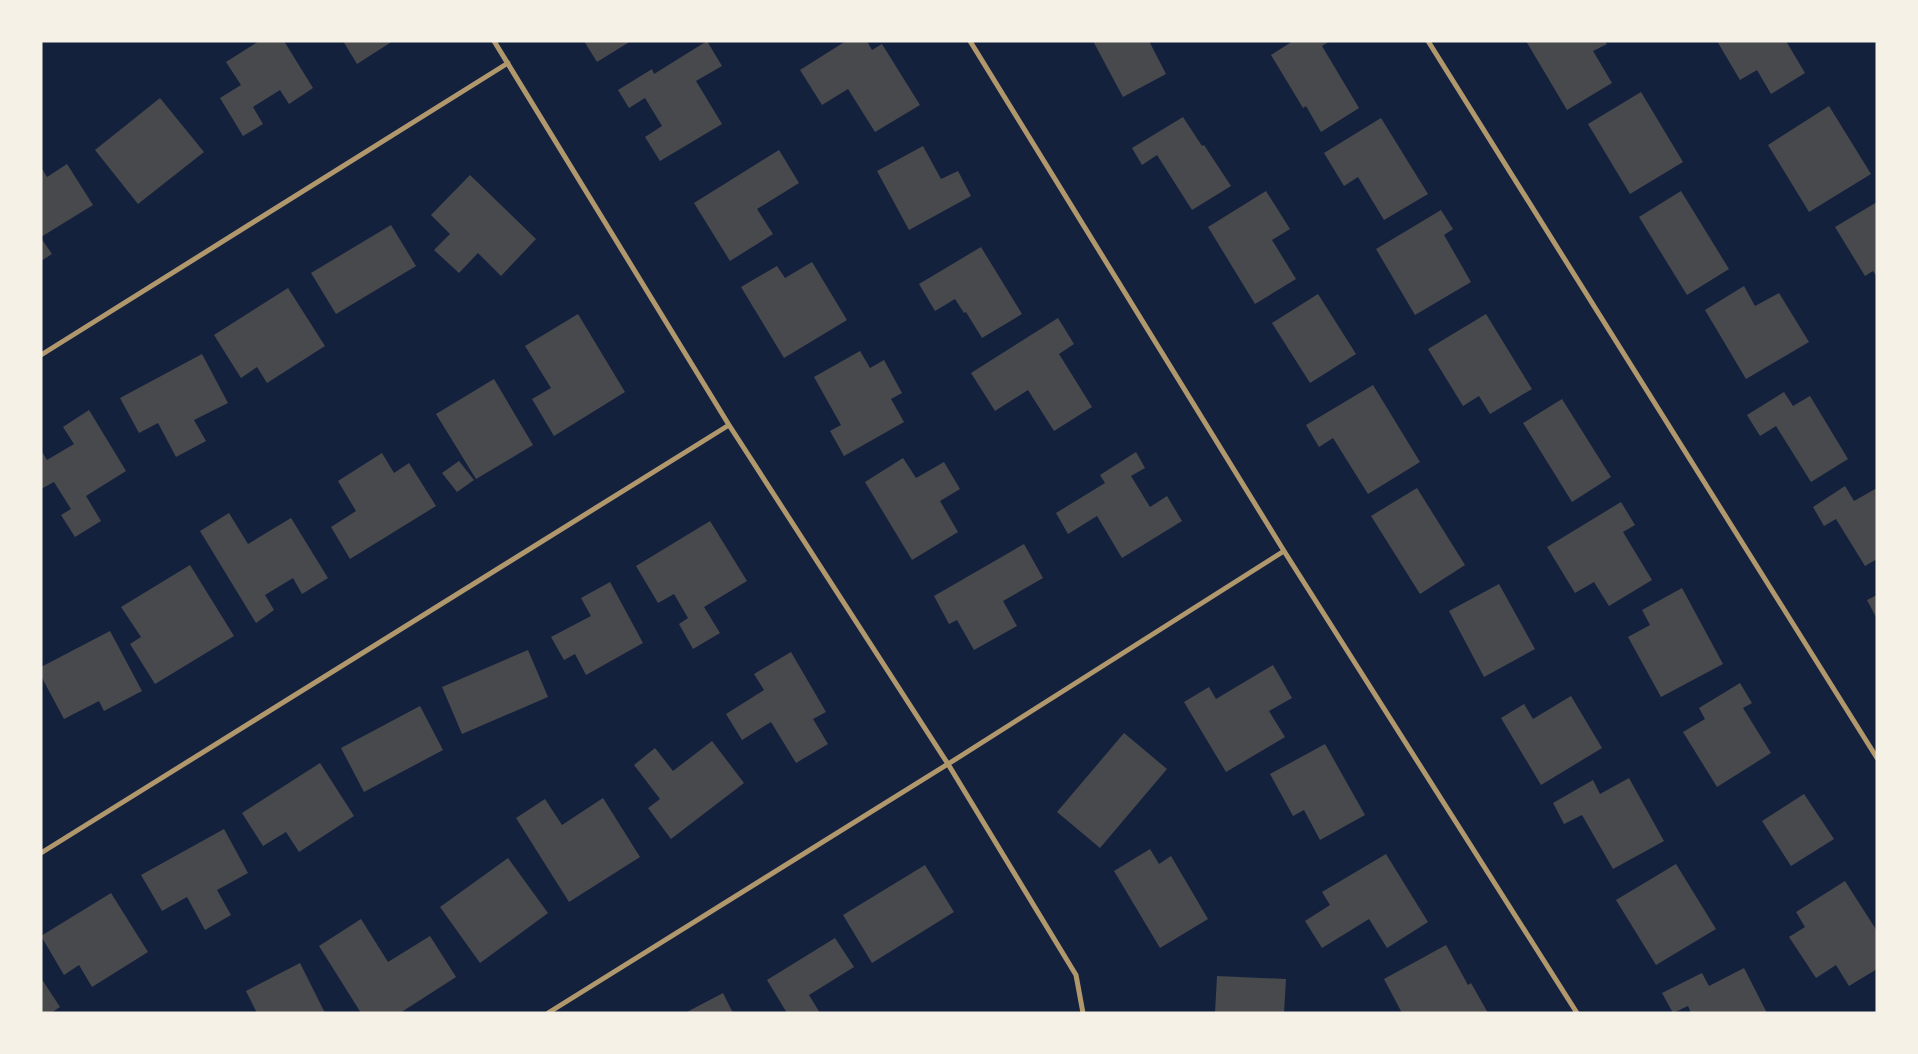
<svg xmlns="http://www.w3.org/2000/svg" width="1918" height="1054" font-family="'DM Sans',sans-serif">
  <rect width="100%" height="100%" fill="#14213d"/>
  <path fill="#48494c" d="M259,41H284L313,88L289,104L280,90L253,107L263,124L243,136L220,98L241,85L226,62Z
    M343,41H393L357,64Z
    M584,41H631L597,62Z
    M707,41L722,66L696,81L722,124L660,161L645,137L662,126L645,98L629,108L618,90L652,69L654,74Z
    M846,41H867L872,50L882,44L920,105L875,132L848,89L822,105L800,70Z
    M1093,41H1149L1166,74L1123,97Z
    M1293,41H1330L1322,46L1359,108L1321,132L1306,106L1303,108L1271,55Z
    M1526,41H1605L1607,44L1593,51L1612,83L1567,110Z
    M1717,41H1786L1805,73L1771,94L1757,70L1740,80Z
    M1641,92L1683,162L1630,194L1588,124Z
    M160,98L204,152L138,204L95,150Z
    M1829,106L1871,174L1809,212L1768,145Z
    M1183,117L1202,146L1204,145L1231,186L1192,210L1157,155L1142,165L1132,148Z
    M1381,118L1428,194L1384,220L1358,177L1344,186L1324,153Z
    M923,146L941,179L958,171L971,196L909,230L877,171Z
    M779,150L799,183L757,209L773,234L730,261L694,203Z
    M67,164L93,205L41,237V167L47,177Z
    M470,175L536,239L501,276L478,253L459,273L434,250L450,234L431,215Z
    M1266,191L1290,229L1272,240L1296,279L1255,304L1208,227Z
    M1681,191L1729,269L1687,295L1639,217Z
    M1877,202V277L1873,271L1865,276L1835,227Z
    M1441,210L1453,229L1444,235L1471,282L1415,315L1376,249Z
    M391,225L416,266L336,314L311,273Z
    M41,238L52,254L41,261Z
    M981,247L1022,314L982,338L966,312L964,313L955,299L935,311L919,284Z
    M812,262L847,320L784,358L741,287L777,266L785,278Z
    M1744,286L1755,306L1779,293L1809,342L1746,379L1705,310Z
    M288,288L325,346L267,383L257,367L241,378L214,335Z
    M1318,294L1356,354L1310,383L1272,323Z
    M578,314L625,392L554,436L532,399L551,388L525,346Z
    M1486,314L1532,389L1490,414L1479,396L1463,406L1428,349Z
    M1058,318L1074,344L1059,354L1092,407L1054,431L1028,390L995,411L971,373Z
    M860,351L870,368L884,360L902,393L891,399L904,422L844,456L830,431L841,425L814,377Z
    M202,354L228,403L194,420L206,441L176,457L158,423L139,433L120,398Z
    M494,379L533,445L476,479L436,414Z
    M1373,385L1420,462L1368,494L1333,438L1319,447L1306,425Z
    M1784,392L1793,406L1810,396L1848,459L1811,482L1776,426L1760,436L1747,415Z
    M1562,399L1611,477L1572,502L1523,423Z
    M89,410L126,471L86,496L101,521L75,537L61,515L71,509L54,482L41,489V450L47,460L74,444L63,427Z
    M1136,452L1145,468L1131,476L1150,507L1167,496L1182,521L1122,558L1097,516L1068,534L1056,513L1105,483L1100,475Z
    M382,453L394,473L409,463L436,506L350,559L331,527L356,511L338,481Z
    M903,458L916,478L944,462L960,489L940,501L958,532L912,560L865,482Z
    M459,461L474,480L457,492L442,473Z
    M1845,486L1854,501L1877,488V559L1865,566L1836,519L1824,526L1813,507Z
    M1417,488L1465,565L1420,594L1371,516Z
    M1621,502L1635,525L1623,532L1652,580L1609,606L1594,582L1575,593L1547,547Z
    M229,513L248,544L291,518L328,578L302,594L293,578L265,595L274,610L256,623L200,531Z
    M710,521L747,581L704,607L720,633L693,649L679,624L688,618L674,594L658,603L636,566Z
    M1024,544L1043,578L1003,601L1017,626L974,650L957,620L949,624L934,596Z
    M190,565L234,636L155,684L130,644L141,637L121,607Z
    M610,582L643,643L586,675L575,654L564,660L551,637L591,616L581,598Z
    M1499,584L1535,649L1484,677L1449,611Z
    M1682,588L1723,664L1661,697L1628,637L1650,625L1642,610Z
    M1877,595V619L1867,600Z
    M110,631L142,691L104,711L99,701L64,719L41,676V667Z
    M528,650L548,697L462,734L442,687Z
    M791,652L826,712L813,719L828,744L796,763L771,722L742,740L726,714L764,690L754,674Z
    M1273,665L1292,698L1269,711L1285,737L1226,772L1184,702L1209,687L1216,699Z
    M1740,683L1752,703L1743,708L1771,753L1717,787L1683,732L1705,719L1699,708Z
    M1571,696L1602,748L1541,785L1501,718L1524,704L1533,719Z
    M420,706L443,750L364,792L341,748Z
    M1124,733L1167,769L1100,848L1057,812Z
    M712,741L744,783L671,839L648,808L660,799L634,765L655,748L673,771Z
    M1325,744L1365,815L1320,840L1304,810L1293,816L1270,774Z
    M320,763L354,816L299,852L286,832L263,846L242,813Z
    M1629,778L1664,841L1613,869L1582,815L1564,824L1553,803L1593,780L1600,794Z
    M1804,794L1834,839L1791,866L1762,821Z
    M603,798L640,857L569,902L516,818L545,799L562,825Z
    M224,829L248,873L217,890L231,915L205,930L187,897L162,911L141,875Z
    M1150,849L1159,864L1171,856L1208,919L1160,948L1114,871Z
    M1386,854L1428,922L1387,948L1369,919L1322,948L1305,921L1330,905L1322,892Z
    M508,858L548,913L480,963L440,907Z
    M1676,864L1716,929L1656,965L1616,900Z
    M925,865L954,912L872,963L843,915Z
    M1845,881L1877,931V969L1849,986L1836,965L1816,978L1789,937L1805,927L1796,912Z
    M111,893L148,952L92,987L79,965L64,975L41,936Z
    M361,919L388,962L430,936L456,977L400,1013H361L319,946Z
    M835,938L854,967L809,995L820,1013H787L767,980Z
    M1446,945L1468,985L1471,983L1488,1013H1402L1384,979Z
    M300,963L325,1013H257L246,991Z
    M1744,968L1767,1013H1691L1688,1006L1673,1013L1662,993L1702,973L1709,986Z
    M1217,976L1286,979L1284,1013H1215Z
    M41,978L60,1007L51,1013H41Z
    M723,993L733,1013H685Z"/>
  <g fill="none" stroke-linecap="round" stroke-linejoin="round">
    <path stroke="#b1986c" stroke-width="5" d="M494,41L729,425L948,764L1076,975L1083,1013
      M970,41L1284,551L1577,1013
      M1428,41L1877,758
      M41,355L508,63
      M41,853L729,425
      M548,1013L948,764L1284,551"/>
  </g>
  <rect width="1918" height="1054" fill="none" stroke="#f6f1e7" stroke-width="85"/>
</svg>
